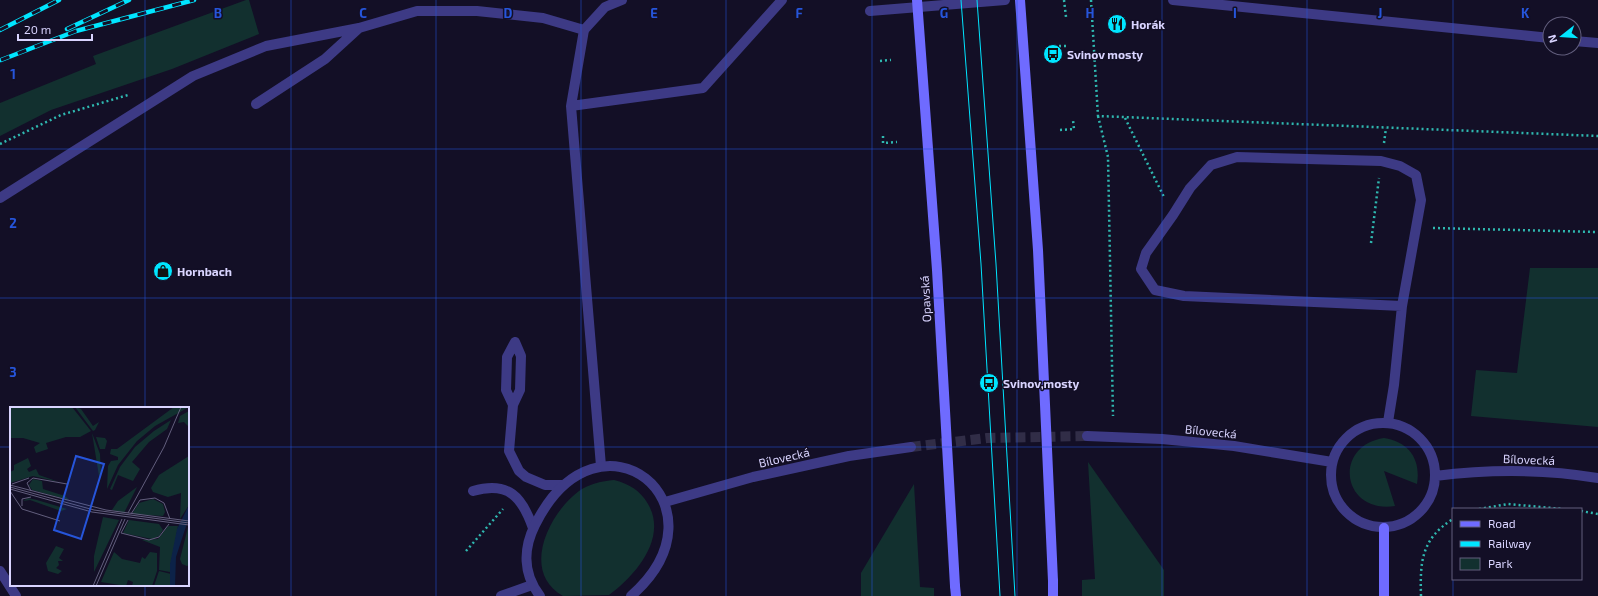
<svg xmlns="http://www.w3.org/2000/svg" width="1598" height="596" font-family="'Exo 2',sans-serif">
  <rect width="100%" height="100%" fill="#130f26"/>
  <path fill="#12302f" d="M246,0H249L259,34L172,69L51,110L0,136V103L96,64L93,56Z
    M1530,268H1598V427L1471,416L1476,370L1517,373Z
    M1384,438C1409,442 1421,459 1417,484L1384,471L1395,506C1342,514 1332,446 1384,438Z
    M1088,462L1164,570V596H1082V580L1095,579Z
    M614,480C629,484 640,490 648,504C668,538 635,576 609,595L563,596C520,572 549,513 579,491C589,484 602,481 614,480Z
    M914,484L920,587L934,588V596H861V573Z"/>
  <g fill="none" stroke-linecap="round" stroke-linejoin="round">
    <path stroke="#312d47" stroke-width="10" stroke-dasharray="10 5" stroke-linecap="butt" d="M911,447L987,438L1087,436"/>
    <path stroke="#2fb8b0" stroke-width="2.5" stroke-dasharray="2 3" stroke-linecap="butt" d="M1064,0L1066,17
      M1091,0L1098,116L1598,136
      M1054,46H1066
      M880,61L891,60
      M1098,116L1108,157L1113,416
      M1125,118L1164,197
      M1060,130L1074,129L1073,120
      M883,136V143L897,142
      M1384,143L1386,128
      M0,144L61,115L128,95
      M1433,228L1598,232
      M1371,243L1379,178
      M1479,509L1508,504L1563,509
      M1581,511L1598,514
      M466,551L503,509
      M1421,596C1420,562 1421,539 1453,519"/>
    <path stroke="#3d3a85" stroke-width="10" d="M256,104L325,59L359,28
      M0,198L193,76L266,46L359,28L417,11H477L543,18L584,30
      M515,342L507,357L506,390L513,405L509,451L519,471L526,477L545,485H563
      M513,405L520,390L521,356L515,342
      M1388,422L1394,385L1402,306L1421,200L1416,175L1400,166L1381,161L1237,157L1211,165L1190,188L1173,215L1146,253L1141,269L1155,290L1184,296L1402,306
      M473,491C509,481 522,497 533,528
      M0,571L16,596"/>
    <path stroke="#3d3a85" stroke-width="10" d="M1173,0L1550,38
      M870,11L1005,0
      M1574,41L1598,43"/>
    <path stroke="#3d3a85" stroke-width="10" d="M571,106L703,88L782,0
      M601,466L571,106L584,30L605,7L622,0
      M501,596L532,585"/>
    <path stroke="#3d3a85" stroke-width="10" d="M1331 475a52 52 0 1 1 104 0a52 52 0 1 1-104 0Z
      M1087,436L1162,439L1234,446L1332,462
      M1435,476C1490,469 1544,469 1598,478
      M665,502L753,477L849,456L911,447
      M540,596C523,574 523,549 535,525C599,396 734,506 631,596"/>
    <path stroke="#6f6bff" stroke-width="10" d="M1384,528V596
      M1053,581V596
      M955,586L956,596"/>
    <path stroke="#00e5ff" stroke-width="1" d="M961,0L981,264L1000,596
      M977,0L996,264L1015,596"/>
    <defs>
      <path id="rail" d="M67,29L129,0
        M0,30L59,0
        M1,60L76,31L194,0"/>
    </defs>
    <use href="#rail" stroke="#00e5ff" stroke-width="4.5"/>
    <use href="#rail" stroke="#130f26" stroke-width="3" stroke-dasharray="9" stroke-linecap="butt"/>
    <path stroke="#6f6bff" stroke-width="10" d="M917,0L937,270L955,586
      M1020,0L1038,250L1053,581"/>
  </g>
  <path fill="none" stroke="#2655da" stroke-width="1" stroke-opacity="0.55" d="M145,0V408M291,0V596M436,0V596M581,0V596M726,0V596M872,0V596M1017,0V596M1162,0V596M1307,0V596M1453,0V596M0,149H1598M0,298H1598M0,447H11M188,447H1598M145,585V596"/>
  <defs>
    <symbol id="restaurant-disc" viewBox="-11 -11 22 22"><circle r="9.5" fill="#00e5ff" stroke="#130f26"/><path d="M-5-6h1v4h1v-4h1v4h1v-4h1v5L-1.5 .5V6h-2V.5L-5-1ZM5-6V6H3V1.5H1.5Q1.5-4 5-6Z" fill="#111"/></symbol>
    <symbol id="bus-disc" viewBox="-11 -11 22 22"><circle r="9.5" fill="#00e5ff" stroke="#130f26"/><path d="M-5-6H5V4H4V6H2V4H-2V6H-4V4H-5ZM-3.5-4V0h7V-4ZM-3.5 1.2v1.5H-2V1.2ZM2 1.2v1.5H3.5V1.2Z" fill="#111"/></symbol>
    <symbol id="shop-disc" viewBox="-11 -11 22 22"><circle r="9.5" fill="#00e5ff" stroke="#130f26"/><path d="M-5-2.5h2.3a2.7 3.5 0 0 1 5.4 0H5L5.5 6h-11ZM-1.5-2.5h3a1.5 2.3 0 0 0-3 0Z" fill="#111"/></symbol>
  </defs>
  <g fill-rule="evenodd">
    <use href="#restaurant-disc" x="1106" y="13" width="22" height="22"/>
    <use href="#bus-disc" x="1042" y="43" width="22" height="22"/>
    <use href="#shop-disc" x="152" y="260" width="22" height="22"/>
    <use href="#bus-disc" x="978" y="372" width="22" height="22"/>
  </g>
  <g text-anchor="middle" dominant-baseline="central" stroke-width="3" stroke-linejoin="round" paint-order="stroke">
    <g font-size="12" font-weight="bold" fill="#d9d4ff" stroke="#130f26" text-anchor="start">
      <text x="1131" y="24">Horák</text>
      <text x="1067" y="54">Svinov mosty</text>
      <text x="177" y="271">Hornbach</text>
      <text x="1003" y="383">Svinov,mosty</text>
    </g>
    <g font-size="12" fill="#d9d4ff" stroke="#130f26">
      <text transform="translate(925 299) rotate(-93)">Opavská</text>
      <text transform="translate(1211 431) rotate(6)">Bílovecká</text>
      <text transform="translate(784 457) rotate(-13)">Bílovecká</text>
      <text transform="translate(1529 459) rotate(2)">Bílovecká</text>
    </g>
  </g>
  <g transform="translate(10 407)">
    <rect width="179" height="179" fill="#130f26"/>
    <path d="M0,0H62L81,24L70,30H56L36,36L38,42L26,46L24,40L30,36L13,31H0ZM65,0L71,2L83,19L89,15L85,23L83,24ZM164,0H179L145,19L127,34L108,58L97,82L98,59L101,54L108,53V50L100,47L101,42H107ZM179,4V20L174,15L168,16L170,9ZM161,13L157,22L139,35L122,55L130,62L123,74L108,68L102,83L100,82L110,60L125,40L144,24ZM82,26L90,47L91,69H89ZM86,30L95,31L97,34L95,42H90ZM179,49V98L170,112L171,86L158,90L143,85L141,81L149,68ZM18,51L21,59L17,62L19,65L26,62L29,68L49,75L23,69L0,76V65L4,63V58ZM23,72L32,74L33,82L55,89L59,93L22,83L19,78ZM127,80L114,106L102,103L108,94ZM18,91L27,93L57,102L51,104L20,93L13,94ZM143,92L153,97L155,105L153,109L122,107L129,96ZM93,110L109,113L84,165V149ZM119,113L149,117L153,123L149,129L142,132L113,126ZM158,119H168L160,165L149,163L150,140L132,133L148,132ZM178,120L179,158L177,159L172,157L170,152ZM46,139L54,142L49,151L53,154H48L49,158L46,161L52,164L48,167L38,164L36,156ZM104,145L112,152L130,156L132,150L135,152L140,145L147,146V164L142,179H122L123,175L118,173L116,179L91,175ZM149,164L161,167L160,179H144Z" fill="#12302f"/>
    <path d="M179,98V110L166,150L165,179H160V157L167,122Z" fill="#0c2248"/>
    <path fill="none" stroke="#625e7d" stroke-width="1" d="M2,77L19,71M0,78L96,103L179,114M0,80L84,103L179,116M0,82L82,105L179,118M0,84L12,102L50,114M21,84L17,76L23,71L57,77M12,99V92L21,90M118,106L154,40L171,0M121,107L130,93L145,91L154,96L160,112M118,113L111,126L139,133L149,130L159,117M83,179L112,112M86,179L115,112"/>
    <path fill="#2655da" fill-opacity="0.15" stroke="#2655da" stroke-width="2" d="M66,49L94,57L71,132L44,123Z"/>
    <rect width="179" height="179" fill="none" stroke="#d9d4ff" stroke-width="2"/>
  </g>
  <g font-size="13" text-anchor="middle" font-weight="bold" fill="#2655da" stroke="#130f26" stroke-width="3" stroke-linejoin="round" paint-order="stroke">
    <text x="218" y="18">B</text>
    <text x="363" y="18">C</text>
    <text x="508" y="18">D</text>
    <text x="654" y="18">E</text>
    <text x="799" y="18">F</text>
    <text x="944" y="18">G</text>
    <text x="1090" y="18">H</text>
    <text x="1235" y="18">I</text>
    <text x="1380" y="18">J</text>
    <text x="1525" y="18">K</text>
    <text x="13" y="79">1</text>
    <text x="13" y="228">2</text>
    <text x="13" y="377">3</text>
  </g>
  <rect x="1452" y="508" width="130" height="72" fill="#130f26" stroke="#625e7d"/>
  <rect x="1460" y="521" width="20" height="6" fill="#6f6bff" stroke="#625e7d"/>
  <text x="1488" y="528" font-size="12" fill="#d9d4ff">Road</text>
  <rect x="1460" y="541" width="20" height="6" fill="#00e5ff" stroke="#625e7d"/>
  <text x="1488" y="548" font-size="12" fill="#d9d4ff">Railway</text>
  <rect x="1460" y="558" width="20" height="12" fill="#12302f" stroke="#625e7d"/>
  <text x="1488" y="568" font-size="12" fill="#d9d4ff">Park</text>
  <g transform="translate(1562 36) rotate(253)"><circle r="19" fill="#130f26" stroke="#625e7d"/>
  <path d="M0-3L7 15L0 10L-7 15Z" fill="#00e5ff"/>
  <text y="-6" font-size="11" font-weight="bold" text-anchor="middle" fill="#d9d4ff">N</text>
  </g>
  <path d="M18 34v6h74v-6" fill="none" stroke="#d9d4ff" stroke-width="2"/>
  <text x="24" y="34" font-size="12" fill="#d9d4ff" stroke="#130f26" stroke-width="3" paint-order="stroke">20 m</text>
</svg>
